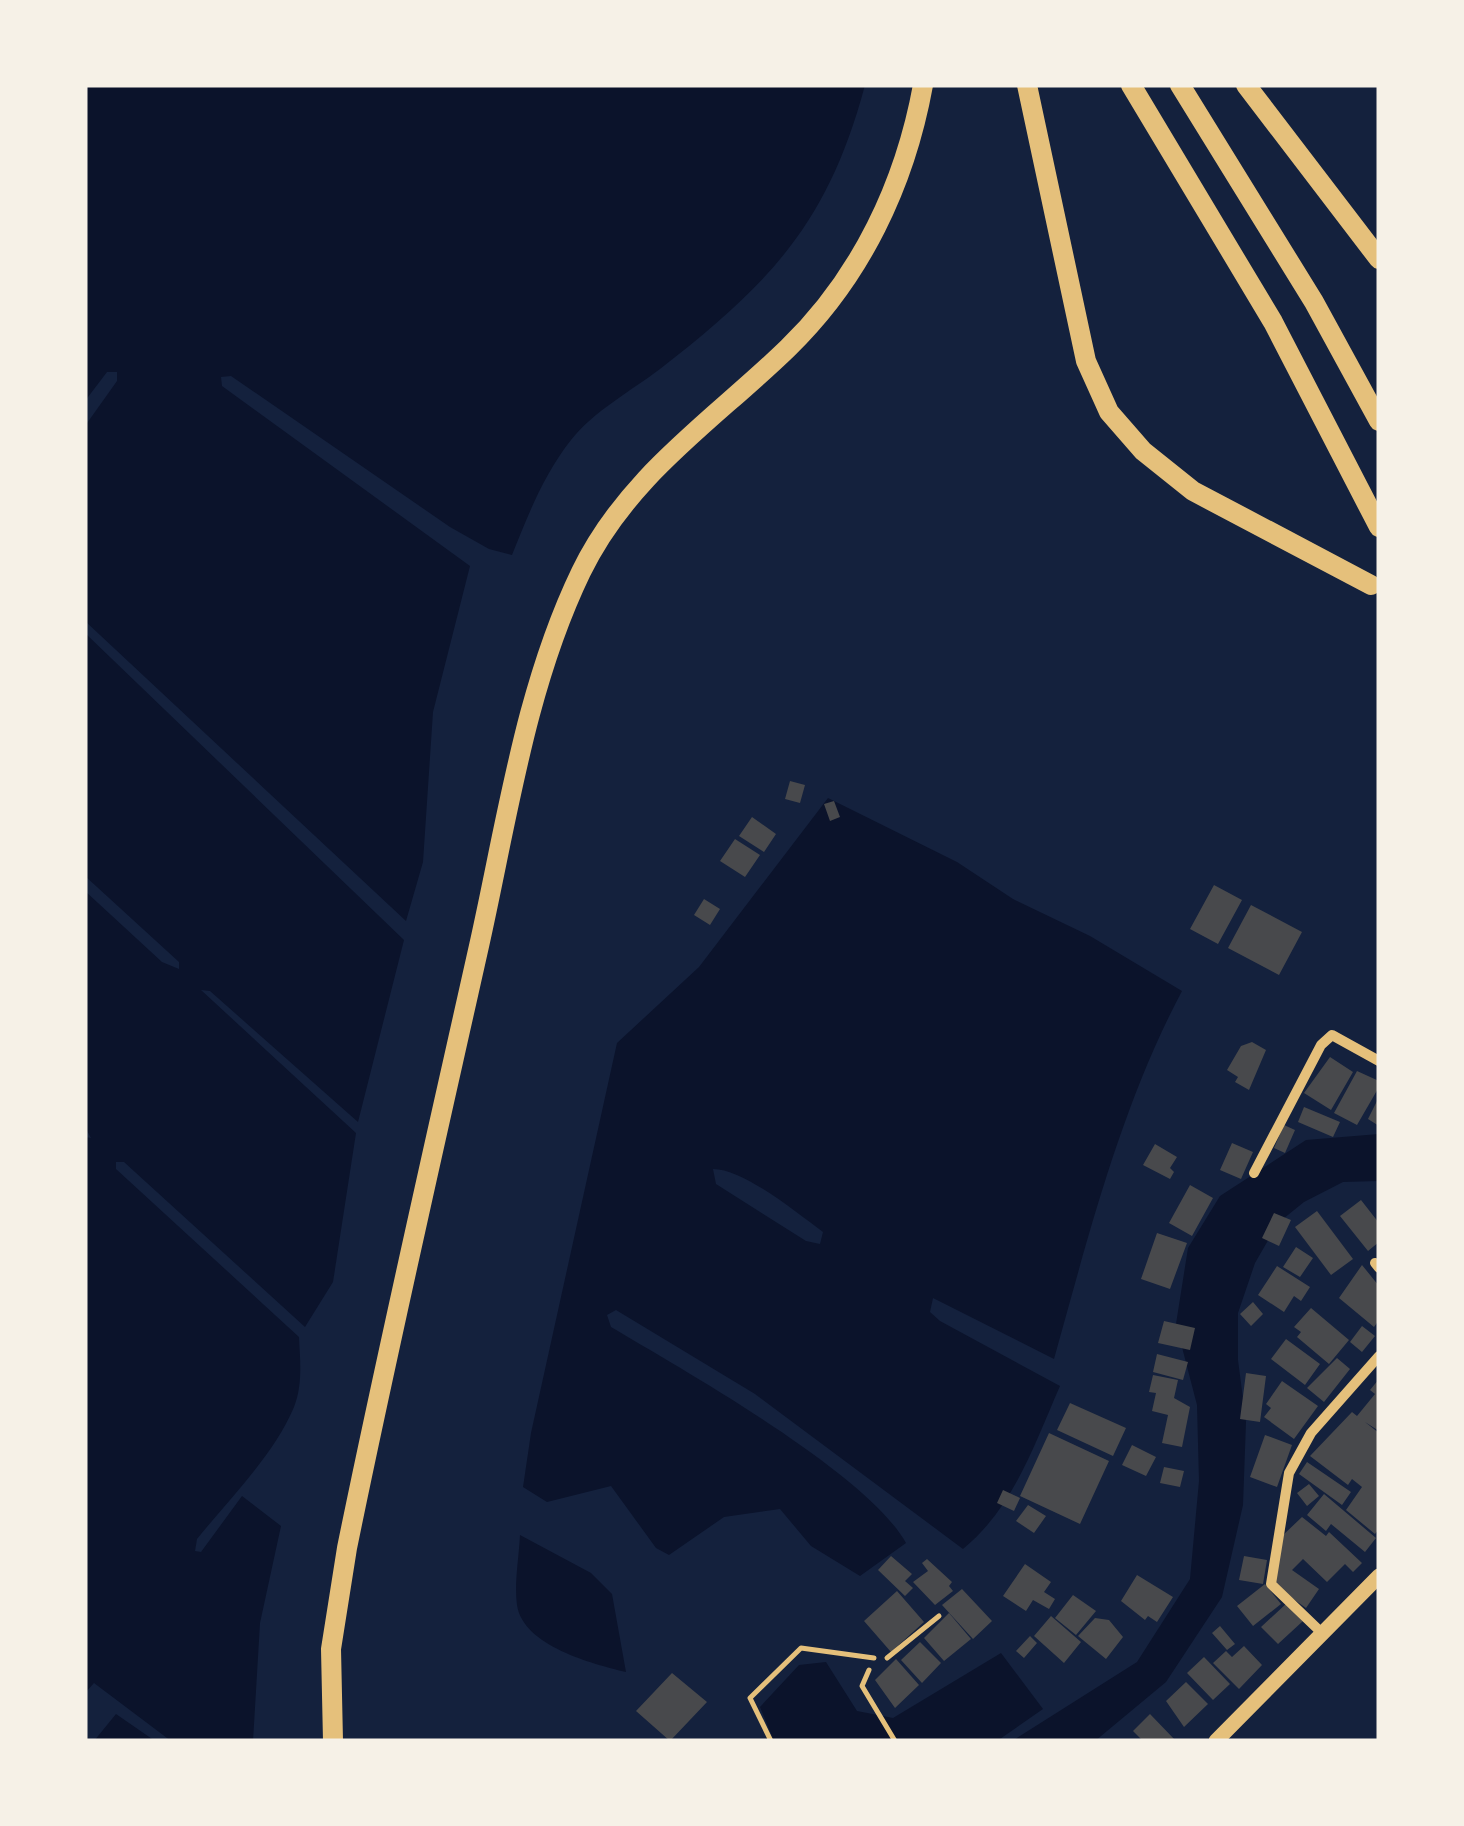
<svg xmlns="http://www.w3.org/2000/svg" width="1464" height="1826" font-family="Raleway,sans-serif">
  <rect width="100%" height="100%" fill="#14213d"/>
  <path fill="#0b132b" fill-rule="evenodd" d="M85,85H865C828,224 770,283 660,369C631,391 594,411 571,440C544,474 528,515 512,555L489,549L450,527L231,376L221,377L222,386L470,566L433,712L423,862L406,921L85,621V426L117,381V372H107L85,401Z
    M85,633L404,940L358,1122L210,991L201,990L356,1133L333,1282L305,1327L124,1162H116V1169L299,1337C300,1359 303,1385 294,1407C274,1455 230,1498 197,1539L195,1551L201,1552L242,1496L281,1526L260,1623L253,1741H171L94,1683L85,1693V1137L91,1138L85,1127V891L162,962L179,969V962L85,876Z
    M828,798L957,862L1013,899L1090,936L1182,991C1121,1106 1089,1234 1054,1359L933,1298L930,1312L940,1321L1060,1386C1034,1445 1014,1507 963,1549L755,1394L616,1310L607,1315L611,1327C685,1371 867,1473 906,1543L860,1576L811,1546L780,1509L724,1517L669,1555L656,1548L611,1486L547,1502L523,1487L531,1433L617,1043L699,967ZM713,1169C744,1169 797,1213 823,1232L820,1244L806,1241L716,1184Z
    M1379,1134V1181L1343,1182L1304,1202L1278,1223L1255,1263L1238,1313V1360L1246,1422L1243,1505L1222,1597L1166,1682L1095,1741H1012L1137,1662L1190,1579L1199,1481L1197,1405L1176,1324L1188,1248L1220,1196L1306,1140Z
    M520,1535L591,1573L612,1594L626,1672C593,1664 523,1646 517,1605C514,1584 519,1557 520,1535Z
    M1001,1653L1043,1709L997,1741H774L760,1707L799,1665L826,1662L857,1711L893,1718Z
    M116,1714L155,1741H94Z"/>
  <path fill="#48494c" d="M790,781L805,785L800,803L785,799Z
    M834,801L840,817L830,821L824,804Z
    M752,817L776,834L764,852L739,836Z
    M735,839L760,855L745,877L720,861Z
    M1214,885L1242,900L1218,944L1190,929Z
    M704,899L720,909L710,925L694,915Z
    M1251,905L1302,932L1279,975L1228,948Z
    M1252,1042L1266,1050L1249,1090L1235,1082L1238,1077L1227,1070L1241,1046Z
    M1330,1057L1353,1072L1331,1110L1304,1093Z
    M1357,1071L1379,1081V1087L1357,1125L1334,1113Z
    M1379,1097V1126L1368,1119Z
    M1304,1107L1340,1122L1333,1137L1298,1122Z
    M1284,1125L1295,1130L1285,1153L1274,1148Z
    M1232,1143L1253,1152L1241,1179L1220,1170Z
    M1155,1144L1177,1157L1170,1168L1174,1172L1170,1179L1143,1165Z
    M1190,1185L1213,1198L1192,1236L1169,1223Z
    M1361,1200L1379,1223V1242L1368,1251L1340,1216Z
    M1317,1211L1353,1259L1331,1275L1295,1227Z
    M1274,1213L1291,1220L1279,1246L1262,1238Z
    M1157,1233L1187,1243L1170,1289L1141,1279Z
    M1296,1247L1313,1258L1300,1277L1283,1267Z
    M1362,1265L1379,1286V1320L1374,1327L1339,1298Z
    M1277,1266L1310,1287L1301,1301L1294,1296L1284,1312L1258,1295Z
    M1253,1302L1263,1314L1251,1326L1240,1314Z
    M1311,1308L1349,1340L1329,1364L1297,1337L1301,1332L1294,1327Z
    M1164,1321L1195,1328L1190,1350L1158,1343Z
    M1362,1326L1375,1336L1362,1352L1350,1342Z
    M1286,1339L1320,1364L1305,1385L1271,1359Z
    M1157,1354L1188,1362L1183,1380L1153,1372Z
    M1337,1358L1350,1369L1324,1402L1307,1388Z
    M1246,1373L1266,1376L1260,1422L1240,1419Z
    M1153,1375L1178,1380L1174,1398L1190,1407L1182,1447L1162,1443L1168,1415L1152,1411L1156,1393L1149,1392Z
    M1379,1379V1431L1365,1422L1379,1433V1529L1375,1534L1346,1510L1362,1487L1352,1479L1348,1485L1310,1456L1352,1412L1357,1416L1375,1394L1370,1390Z
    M1282,1381L1318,1406L1294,1439L1264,1417L1271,1408L1266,1404Z
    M1070,1403L1126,1428L1113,1456L1057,1430Z
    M1049,1433L1109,1461L1080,1524L1020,1496Z
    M1265,1435L1292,1445L1277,1487L1250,1477Z
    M1132,1445L1156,1457L1146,1476L1122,1465Z
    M1307,1462L1351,1492L1342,1505L1299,1474Z
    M1164,1467L1184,1471L1180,1487L1160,1483Z
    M1309,1484L1319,1496L1307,1506L1297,1493Z
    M1003,1490L1020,1498L1014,1511L997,1503Z
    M1324,1494L1376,1538L1365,1552L1331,1524L1326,1531L1307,1515Z
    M1028,1505L1046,1516L1034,1533L1016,1521Z
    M1302,1517L1326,1536L1329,1532L1362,1563L1353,1572L1345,1564L1327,1582L1303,1559L1292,1570L1319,1589L1306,1608L1275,1586L1281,1537Z
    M891,1556L912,1574L905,1581L913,1588L905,1596L878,1570Z
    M1244,1556L1267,1560L1263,1584L1239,1580Z
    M927,1559L952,1582L949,1586L953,1591L935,1605L913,1582L928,1571L922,1563Z
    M1025,1564L1051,1582L1044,1592L1055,1599L1049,1609L1033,1600L1026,1611L1003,1596Z
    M1137,1575L1173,1597L1157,1622L1148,1616L1145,1620L1121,1601Z
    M1265,1584L1281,1604L1253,1626L1237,1606Z
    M962,1589L992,1621L973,1639L942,1605Z
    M897,1591L924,1622L891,1652L864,1621Z
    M1073,1595L1096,1611L1076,1635L1055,1618Z
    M1287,1603L1303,1621L1278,1644L1261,1627Z
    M949,1613L971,1639L944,1661L924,1638Z
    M1051,1616L1081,1642L1064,1663L1034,1636Z
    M1095,1618L1109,1620L1123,1637L1106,1659L1078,1636Z
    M1220,1626L1235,1644L1227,1650L1212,1633Z
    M1030,1636L1037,1643L1024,1658L1016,1651Z
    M920,1642L941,1663L922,1683L901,1660Z
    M1244,1646L1262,1665L1239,1689L1213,1663L1226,1651L1232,1657Z
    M1204,1657L1230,1684L1213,1700L1187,1673Z
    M896,1659L919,1685L895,1708L875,1680Z
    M672,1673L707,1702L670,1741L636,1711Z
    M1186,1682L1208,1704L1184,1727L1166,1701Z
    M1150,1714L1176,1741H1143L1133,1731Z"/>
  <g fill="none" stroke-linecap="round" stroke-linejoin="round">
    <path stroke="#e5c07b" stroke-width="5" d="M887,1658L939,1616
      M869,1670L862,1686L895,1741"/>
    <path stroke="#e5c07b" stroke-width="5" d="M771,1741L750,1698L801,1648L874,1658"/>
    <path stroke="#e5c07b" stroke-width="10" d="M1254,1173L1321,1045L1332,1035L1379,1061
      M1375,1263L1379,1268
      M1323,1634L1271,1584L1289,1473L1311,1433L1379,1356"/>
    <path stroke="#e5c07b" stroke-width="15" d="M1216,1741L1379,1576"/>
    <path stroke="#e5c07b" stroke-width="20" d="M1027,85L1086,361L1109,412L1143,451L1193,491L1371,585
      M1131,85L1273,322L1379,527
      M1180,85L1314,302L1379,421
      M1246,85L1379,259
      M333,1741L331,1649L347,1548C388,1347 434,1147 479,946C507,821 525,688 581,572C628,475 714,420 788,348C861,277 905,184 923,85"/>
  </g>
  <rect width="1464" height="1826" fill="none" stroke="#f6f1e7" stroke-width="175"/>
</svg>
